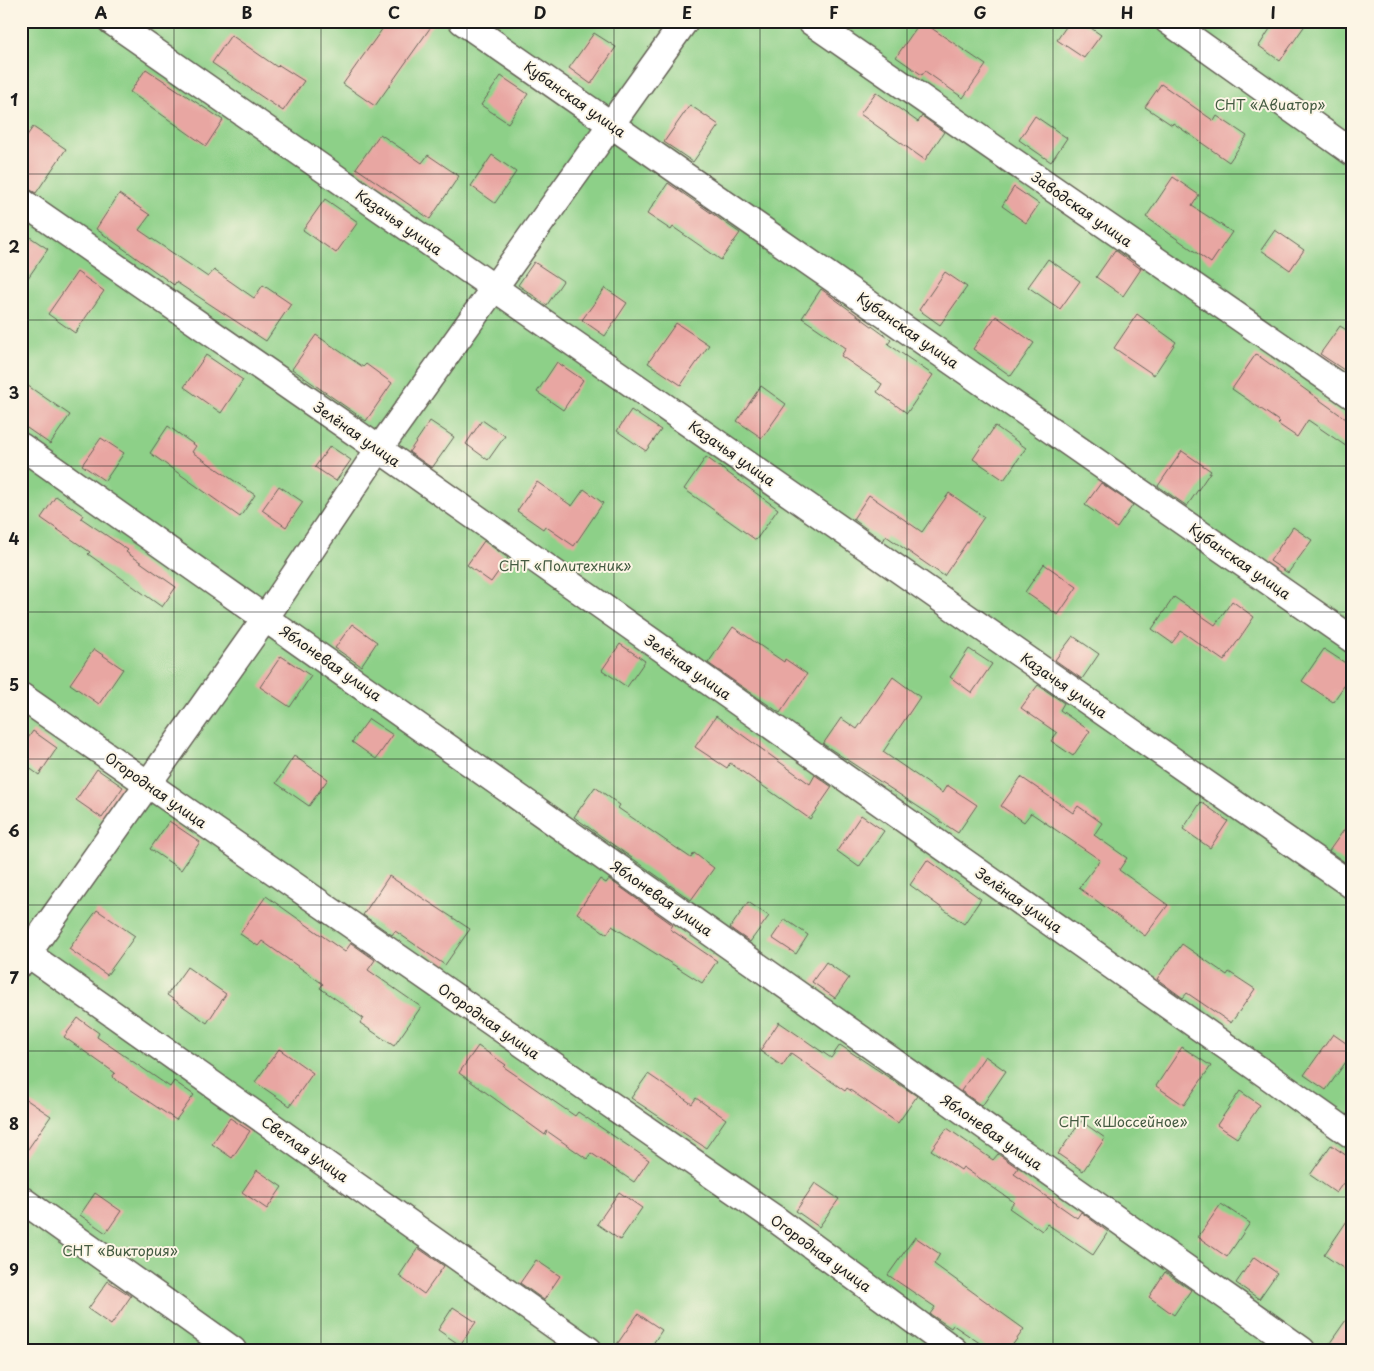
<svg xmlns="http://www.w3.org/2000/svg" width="1374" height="1371" font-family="'Playpen Sans',sans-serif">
  <rect width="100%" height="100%" fill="#fcf5e5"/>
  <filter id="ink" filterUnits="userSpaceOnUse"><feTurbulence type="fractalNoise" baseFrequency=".02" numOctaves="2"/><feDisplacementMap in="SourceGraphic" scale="10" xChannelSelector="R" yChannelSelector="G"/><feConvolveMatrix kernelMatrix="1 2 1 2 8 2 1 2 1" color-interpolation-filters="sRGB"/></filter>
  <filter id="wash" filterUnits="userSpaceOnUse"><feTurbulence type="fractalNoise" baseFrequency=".0096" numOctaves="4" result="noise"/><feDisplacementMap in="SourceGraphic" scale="20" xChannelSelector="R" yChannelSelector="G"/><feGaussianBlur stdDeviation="1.12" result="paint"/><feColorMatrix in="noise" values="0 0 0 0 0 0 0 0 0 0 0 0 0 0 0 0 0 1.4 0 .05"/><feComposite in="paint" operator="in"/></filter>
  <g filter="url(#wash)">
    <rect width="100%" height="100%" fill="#efe3c4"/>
    <path fill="#8dd088" stroke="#547652" d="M21,21H1353V1350H21Z"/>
    <g id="blocks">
      <path fill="#e8a6a2" d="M388,21H435L375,106L343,84Z
        M921,21L986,65L963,98L925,71L922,75L896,57Z
        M1070,21H1081L1101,35L1084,58L1057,40Z
        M1275,21H1308L1280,61L1259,46Z
        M594,33L616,47L591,84L569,68Z
        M231,35L277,67L279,65L304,81L283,111L212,63Z
        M146,69L223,120L206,146L130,92Z
        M501,76L528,94L508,123L481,105Z
        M1161,84L1214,121L1217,116L1247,136L1229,162L1173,123L1172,125L1145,107Z
        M876,92L918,122L922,116L944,132L925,160L860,114Z
        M690,105L719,125L693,162L664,142Z
        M1035,116L1067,138L1051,162L1019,140Z
        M33,127L66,149L36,193L21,185V144Z
        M380,134L422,163L428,155L459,176L430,219L356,168Z
        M492,155L516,172L495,203L471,186Z
        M1173,177L1199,195L1192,206L1232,232L1211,263L1146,217Z
        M668,183L740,233L721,260L673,227L671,230L647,214Z
        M1014,187L1039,204L1026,223L1002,206Z
        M119,194L150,215L139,230L208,277L214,270L254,298L263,285L291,304L266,341L176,282L174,285L96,229Z
        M325,199L358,222L336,253L303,230Z
        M1275,230L1304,250L1290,270L1261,250Z
        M21,231L48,249L21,288Z
        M1115,250L1141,269L1123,296L1096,277Z
        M1048,259L1080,281L1060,309L1028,287Z
        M534,262L563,281L547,305L518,285Z
        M77,272L104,291L75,333L48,314Z
        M945,272L967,287L940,325L919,310Z
        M605,288L627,303L605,336L582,320Z
        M821,289L891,340L888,344L933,375L907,413L877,392L882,384L841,356L846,348L802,318Z
        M1137,314L1176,342L1154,375L1114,348Z
        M996,316L1034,343L1011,376L973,349Z
        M676,323L709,345L681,385L648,363Z
        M1340,326L1353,334V376L1320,354Z
        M316,335L363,367L366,364L392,383L366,421L292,369Z
        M1256,354L1353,424V451L1308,420L1297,437L1278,424L1280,422L1232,389Z
        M206,355L243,380L221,413L184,387Z
        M557,362L583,380L563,410L537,392Z
        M21,381L70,415L50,444L21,424Z
        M761,386L786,404L762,438L737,421Z
        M631,410L661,430L646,451L617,431Z
        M482,420L505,436L488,460L466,444Z
        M430,421L454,437L432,468L409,452Z
        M168,426L196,446L192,452L255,495L240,517L150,453Z
        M995,426L1026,448L1004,480L973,459Z
        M101,438L124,453L105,481L82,465Z
        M330,446L351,460L336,481L315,467Z
        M1182,451L1211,471L1187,506L1158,486Z
        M706,457L778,509L756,540L684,489Z
        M537,482L572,506L584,489L603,503L574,546L545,526L543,529L517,511Z
        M1101,483L1133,505L1117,528L1085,505Z
        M279,486L303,502L286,527L262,510Z
        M949,493L984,517L944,576L886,536L883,541L853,519L869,495L922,532Z
        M56,496L83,515L81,518L128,550L126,552L176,587L162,607L88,554L90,552L41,518Z
        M1293,527L1312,540L1288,573L1270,561Z
        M484,541L508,558L491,582L467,565Z
        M1044,564L1077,587L1058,615L1025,592Z
        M1174,597L1215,625L1232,601L1254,617L1224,661L1181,631L1172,643L1152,629Z
        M352,624L377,642L361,666L335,648Z
        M733,627L784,662L785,659L807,674L780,713L708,663Z
        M1073,636L1099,654L1082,679L1055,660Z
        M620,644L645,661L627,687L602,670Z
        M94,649L123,669L99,704L70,684Z
        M969,649L992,664L972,693L950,677Z
        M1324,649L1353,668V673L1333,702L1302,681Z
        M281,656L311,676L290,707L260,687Z
        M893,677L920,697L883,752L942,793L947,785L977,805L958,833L823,744L841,718L857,729Z
        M1038,685L1064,703L1060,710L1090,731L1073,756L1051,741L1057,733L1021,708Z
        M716,716L810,784L815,775L832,787L810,819L730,763L727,768L695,747Z
        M369,719L393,735L376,759L352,742Z
        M33,731L57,748L39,775L21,762V748Z
        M294,756L328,779L309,806L276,783Z
        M97,769L123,787L102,818L76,800Z
        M1021,777L1073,813L1078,806L1102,823L1094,835L1127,858L1119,870L1168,905L1145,936L1079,888L1100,860L1031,813L1024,822L1001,806Z
        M595,787L620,805L618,808L691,858L694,853L714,868L691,900L574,817Z
        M1201,802L1228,821L1210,848L1183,829Z
        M861,815L884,831L859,867L837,851Z
        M1353,817V868L1329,851Z
        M169,821L200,842L181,870L150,849Z
        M927,860L981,899L964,924L910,885Z
        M389,876L470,929L445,965L395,931L392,935L363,915Z
        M600,879L606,883L609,879L673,925L670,929L717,961L702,983L612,926L607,934L577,913Z
        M266,896L345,952L351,943L375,960L368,970L421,1007L394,1046L360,1023L363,1018L320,988L323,984L262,941L258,946L240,934Z
        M748,902L769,916L750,942L730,928Z
        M97,910L135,936L107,975L69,949Z
        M785,919L808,935L796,954L772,938Z
        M1182,944L1227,975L1229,972L1255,989L1231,1023L1187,993L1183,998L1157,979Z
        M826,962L849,978L835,998L812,982Z
        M187,967L226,994L207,1023L167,995Z
        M78,1018L99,1033L97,1037L170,1087L174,1081L194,1095L176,1120L112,1077L115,1073L64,1037Z
        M779,1022L831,1058L840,1045L917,1096L898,1123L847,1088L845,1091L791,1053L782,1066L760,1051Z
        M1333,1034L1353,1048V1052L1326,1090L1304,1075Z
        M478,1046L506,1065L504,1067L575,1116L578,1112L649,1160L634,1182L591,1153L587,1159L547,1131L545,1135L459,1073Z
        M1182,1047L1211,1066L1184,1105L1156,1086Z
        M279,1049L313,1073L290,1106L255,1082Z
        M985,1056L1006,1071L982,1106L961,1091Z
        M648,1074L692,1104L696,1098L726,1119L706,1148L631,1098Z
        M1240,1091L1260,1105L1237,1138L1217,1125Z
        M21,1096L51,1116L21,1159Z
        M230,1118L250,1131L232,1158L212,1144Z
        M1081,1121L1105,1138L1083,1171L1058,1154Z
        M947,1128L993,1160L998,1154L1018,1168L1014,1174L1077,1218L1081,1212L1108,1232L1093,1255L1047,1224L1042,1231L1009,1208L1014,1202L963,1167L961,1170L931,1150Z
        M1331,1145L1353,1160V1169L1336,1193L1310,1175Z
        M257,1170L282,1187L267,1209L242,1192Z
        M815,1183L839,1199L819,1227L796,1211Z
        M619,1192L642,1208L620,1240L597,1224Z
        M95,1193L121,1211L106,1233L80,1215Z
        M1221,1204L1250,1223L1227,1257L1198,1237Z
        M1353,1212V1275L1324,1255Z
        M915,1237L940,1254L934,1264L1024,1329L1009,1350H990L953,1325L951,1328L930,1314L935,1307L888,1275Z
        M418,1248L444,1266L424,1294L399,1276Z
        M1254,1257L1277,1273L1259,1299L1236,1283Z
        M536,1260L560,1276L544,1300L520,1283Z
        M1165,1272L1191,1290L1174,1315L1149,1297Z
        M108,1281L131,1296L111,1325L88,1309Z
        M453,1307L476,1322L460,1345L438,1330Z
        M1353,1310V1350H1325Z
        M638,1314L662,1330L649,1350H613Z"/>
    </g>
  </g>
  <g filter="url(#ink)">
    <use href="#blocks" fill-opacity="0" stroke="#666257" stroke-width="1"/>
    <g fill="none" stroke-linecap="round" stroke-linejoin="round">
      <defs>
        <path id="minor" d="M111,21L1353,886
          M462,21L1353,640
          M810,21L1353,396
          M1168,21L1353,153
          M21,201L379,449L1353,1136
          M21,446L1302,1350
          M21,696L774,1218L954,1350
          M21,949L589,1350
          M21,963L266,617L379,449L685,21
          M21,1199L233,1350"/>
      </defs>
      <use href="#minor" stroke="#666257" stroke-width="29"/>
      <use href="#minor" stroke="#fff" stroke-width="26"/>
    </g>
  </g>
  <path fill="none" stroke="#1c1c1c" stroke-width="1" stroke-opacity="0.55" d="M174,21V1350M321,21V1350M467,21V1350M614,21V1350M760,21V1350M907,21V1350M1053,21V1350M1200,21V1350M21,174H1353M21,320H1353M21,466H1353M21,612H1353M21,759H1353M21,905H1353M21,1051H1353M21,1197H1353"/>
  <g text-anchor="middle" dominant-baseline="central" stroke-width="4" stroke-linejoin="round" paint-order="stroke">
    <g font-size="14" fill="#1c1c1c" stroke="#fcf5e5">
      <text transform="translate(575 99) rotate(35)">Кубанская улица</text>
      <text transform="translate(1082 209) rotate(35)">Заводская улица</text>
      <text transform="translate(399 222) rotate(35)">Казачья улица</text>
      <text transform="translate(908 330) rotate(35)">Кубанская улица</text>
      <text transform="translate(357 434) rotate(35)">Зелёная улица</text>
      <text transform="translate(732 453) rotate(35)">Казачья улица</text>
      <text transform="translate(1240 561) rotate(35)">Кубанская улица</text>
      <text transform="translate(331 663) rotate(35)">Яблоневая улица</text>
      <text transform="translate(688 667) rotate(35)">Зелёная улица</text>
      <text transform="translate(1064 685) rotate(35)">Казачья улица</text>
      <text transform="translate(156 790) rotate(35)">Огородная улица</text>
      <text transform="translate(662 898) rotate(35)">Яблоневая улица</text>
      <text transform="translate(1019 900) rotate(35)">Зелёная улица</text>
      <text transform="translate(489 1021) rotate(35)">Огородная улица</text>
      <text transform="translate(992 1132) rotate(35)">Яблоневая улица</text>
      <text transform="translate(305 1149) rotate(35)">Светлая улица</text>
      <text transform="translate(821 1253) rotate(36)">Огородная улица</text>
    </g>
    <g font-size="14" fill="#445b42" stroke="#fcf5e5">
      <text x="1270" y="104">СНТ «Авиатор»</text>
      <text x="565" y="565">СНТ «Политехник»</text>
      <text x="1123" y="1121">СНТ «Шоссейное»</text>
      <text x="120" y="1250">СНТ «Виктория»</text>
    </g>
  </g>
  <rect width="1374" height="1371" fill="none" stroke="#fcf5e5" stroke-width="55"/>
  <rect x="28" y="28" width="1318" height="1316" fill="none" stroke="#1c1c1c" stroke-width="2"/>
  <g font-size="16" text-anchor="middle" font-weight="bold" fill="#1c1c1c">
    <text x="101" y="19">A</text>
    <text x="247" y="19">B</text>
    <text x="394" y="19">C</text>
    <text x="540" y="19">D</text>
    <text x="687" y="19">E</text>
    <text x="834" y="19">F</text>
    <text x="980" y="19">G</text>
    <text x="1127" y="19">H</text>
    <text x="1273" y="19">I</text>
    <text x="14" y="106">1</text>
    <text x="14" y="253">2</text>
    <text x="14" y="399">3</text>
    <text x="14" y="545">4</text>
    <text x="14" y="691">5</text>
    <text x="14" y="837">6</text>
    <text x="14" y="984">7</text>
    <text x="14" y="1130">8</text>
    <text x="14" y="1276">9</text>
  </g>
</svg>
